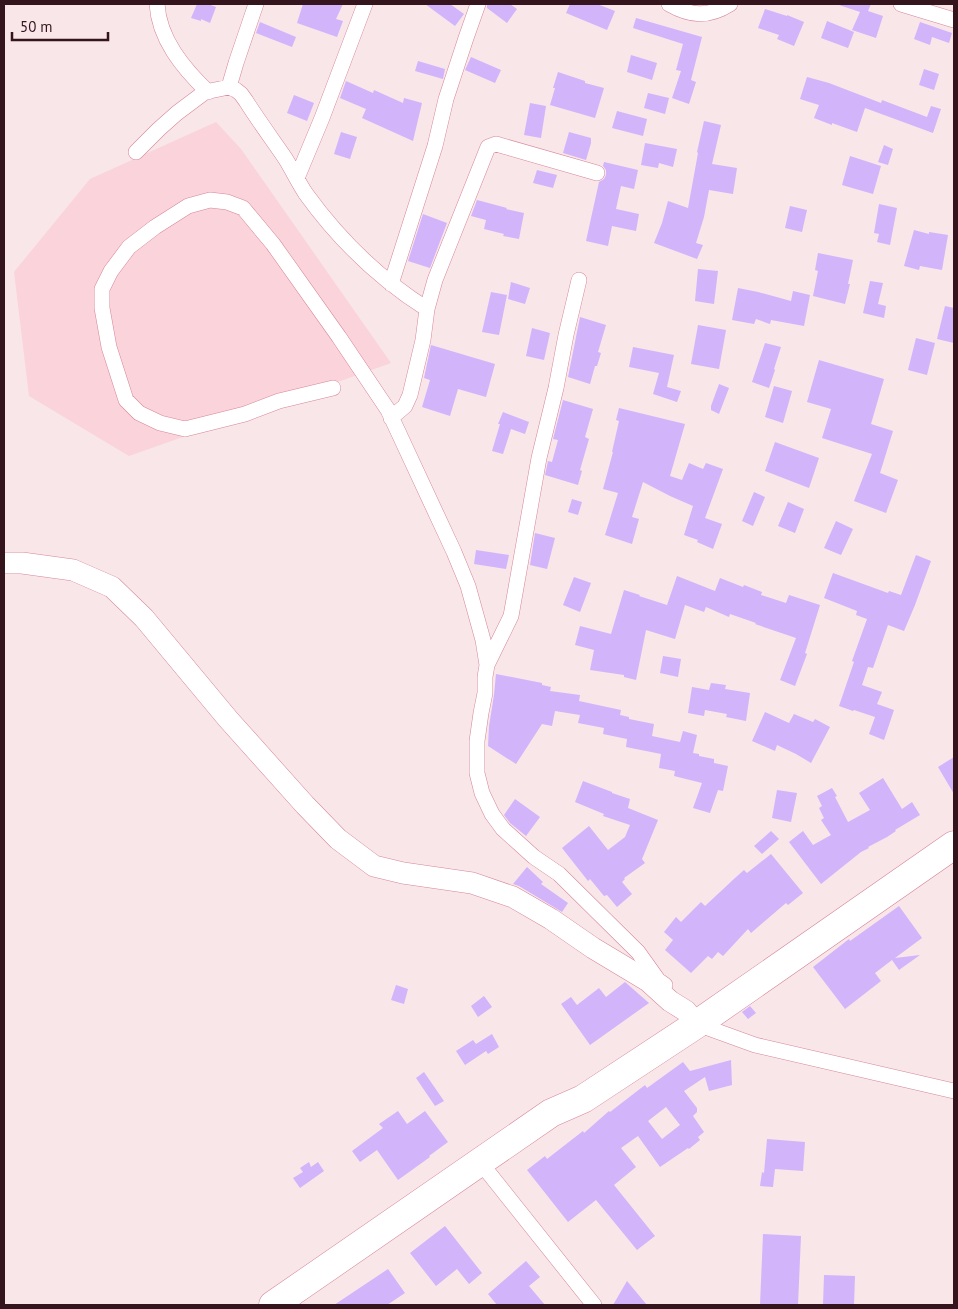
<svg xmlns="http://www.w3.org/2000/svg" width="958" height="1309" font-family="'PT Sans',sans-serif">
  <rect width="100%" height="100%" fill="#f8e6e9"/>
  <path fill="#fad3db" d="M216,122L241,149L391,363L129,456L29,396L14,272L90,179Z"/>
  <path fill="#d2b4fb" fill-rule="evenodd" d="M197,4H208L216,7L210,23L201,19V21L191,18Z
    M303,4H343L336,19L343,21L337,37L297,23Z
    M425,4H450L464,14L455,26Z
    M487,4H510L517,9L507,23L487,8Z
    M570,4H597L615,11L607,30L566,13Z
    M840,4H871L868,11L883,16L876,38L852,30L860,12L839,5Z
    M765,9L787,16V15L804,22L794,46L777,39L779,35L758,28Z
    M636,18L702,37L691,80L696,82L689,104L672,98L681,71L676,70L683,44L633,28Z
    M827,21L854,32L848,48L821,38Z
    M260,22L296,37L292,47L256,33Z
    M920,22L952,33L949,43L932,37L930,45L914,39Z
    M631,55L657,63L652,80L627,72Z
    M471,57L501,70L495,83L465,70Z
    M418,61L445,69L443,79L415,71Z
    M924,69L939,74L934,90L919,85Z
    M558,72L585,81V83L604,88L595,118L550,105L555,88H553Z
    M807,77L829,83L881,103L882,100L927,117L931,106L941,109L933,133L865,108L857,132L832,123V125L814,118L819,105L800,99Z
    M346,81L373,93L374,90L403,103L404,98L422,103L413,141L362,118L366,109L340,98Z
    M648,93L669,98L665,114L644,108Z
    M294,95L314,103L307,121L287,113Z
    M530,103L546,106L541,138L524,135Z
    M617,111L647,119L643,136L612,128Z
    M704,121L721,125L712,164L737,168L733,194L709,190L704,217L696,243L703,245L697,259L654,243L662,223L668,201L688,208L698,153L697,152Z
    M341,132L357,137L350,159L334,154Z
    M569,132L591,138V143L586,160L563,153Z
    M645,143L677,149L673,167L659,163L658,168L641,165Z
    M884,145L893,149L888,165L878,162Z
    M850,156L881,166L873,194L842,185Z
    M604,162L638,170L634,189L621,186L616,209L639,214L636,231L612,226L608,246L586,241L599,182L604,179L606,175V170L603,166Z
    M537,170L557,175L553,188L533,183Z
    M477,200L507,208L506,209L524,213L519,239L503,236L504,234L484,229L486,220L471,216Z
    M879,204L897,208L890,245L877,242L879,234L874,233Z
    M790,206L807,210L802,232L785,228Z
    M423,214L447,223L430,268L408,261Z
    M914,230L929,234V232L948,235L942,270L920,266L919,270L904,266Z
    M818,253L853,260L848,284H850L845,304L813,296L818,271L815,270Z
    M698,269L718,271L714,304L695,301Z
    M870,281L883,283L878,304L886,306L884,318L863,313Z
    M511,282L530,288L525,304L508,299Z
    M738,288L758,292L791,301L793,291L810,295L804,326L771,320L770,324L756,319L754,324L732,320Z
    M491,292L507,295L499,335L482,332Z
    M945,306L954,308V343L937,339Z
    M580,317L606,325L598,352L601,353L597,366H595L590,384L568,377Z
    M698,325L726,330L719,369L691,364Z
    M532,328L550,333L544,360L526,356Z
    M916,338L935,343L927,375L908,370Z
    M765,343L781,347L774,369L775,370L769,388L752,382Z
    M431,345L495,364L486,397L458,389L450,416L422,407L430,380L424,378Z
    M633,347L674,355L667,387L681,391L677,402L653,394L659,373L629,367Z
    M819,360L884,379L871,424L893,431L880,473L898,480L886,513L854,501L872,454L822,438L831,409L807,402Z
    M719,384L729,388L719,414L711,410V406Z
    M774,386L792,391L783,423L765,417Z
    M563,400L593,409L585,437L589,439L580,470L582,471L578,485L545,475L548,461L552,462L558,440L553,439Z
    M619,408L685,424L670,476L682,480L689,463L703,469L706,463L723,469L705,518L722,524L713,549L697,542L698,540L684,535L693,506L670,496L643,482L632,517L639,519L632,544L605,535L618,493L603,489L613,452H612L619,421L616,420Z
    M503,412L529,422L525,434L511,429L503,454L492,451L500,424H498Z
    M775,442L819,458L809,488L765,471Z
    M754,492L765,497L753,526L742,521Z
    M572,499L582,502L578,515L568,512Z
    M788,502L804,509L795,533L778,526Z
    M836,521L853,529L841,555L824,548Z
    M535,533L555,538L547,569L530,565Z
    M476,550L509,555L506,569L474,564Z
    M916,555L931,561L915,605L904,631L888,625L873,668L868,667L862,685L882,692L877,704L894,710L884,740L869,734L875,717L854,710L853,711L839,706L854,662L852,661L867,619L856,615L857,611L824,598L833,573L888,593L889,591L901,595Z
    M677,576L715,591L720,578L743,587L744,585L762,592L761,595L786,603L789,595L820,605L805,653L807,654L795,686L780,680L796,638L755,624L756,623L730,614L729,617L706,607L704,612L685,605L675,639L646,630L636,680L624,677V675L590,670L594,650L575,645L580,626L611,634L624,590L640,595L639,596L667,605Z
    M574,577L591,583L580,612L563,605Z
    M663,656L681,659L678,677L660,673Z
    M496,674L542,683V685L551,687L550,691L580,695L579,701L621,710L620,715L629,717V719L654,724L652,736L680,742L683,731L697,735L693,753L699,754V756L714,759V763L728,766L723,791L718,790L710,813L693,808L702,783L674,776L675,771L659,768L661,754L626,747L627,739L603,734L604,728L578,723L580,715L555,711L552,726L542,724L516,764L488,746L489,726L494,695Z
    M711,683L726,685L725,689L750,693L746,721L726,717L727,714L705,710L704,716L688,713L692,687L709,690Z
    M765,712L789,723L794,714L813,722L815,719L830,727L811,763L796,754L777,745L775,751L752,741Z
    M954,757V794L938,767Z
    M883,778L902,809L912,802L920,815L895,830L896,831L887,837L868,847L869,848L861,852L821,884L789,842L803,831L813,845L831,835L821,820L824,818L819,808L822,806L817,796L832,788L837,796L835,797L848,822L870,810L859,793Z
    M583,781L612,792V793L630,799L628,808L658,820L642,859L645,863L624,878L625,879L622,882L632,894L617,907L607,895L604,896L590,879L588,881L562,848L589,826L608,850L625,837L630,825L603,816L604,814L575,802Z
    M777,790L797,793L791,822L772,818Z
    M515,799L540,817L526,836L510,823L504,815Z
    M771,831L779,839L762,854L754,846Z
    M771,854L803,893L788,905L786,903L751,933L748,929L723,956L718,952L712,959L708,956L691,973L665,950L673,940L664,932L676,917L681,922L701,902L705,906L735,878L744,870L747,873Z
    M527,867L543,882L541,884L568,903L562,912L519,886L513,884Z
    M899,906L922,938L895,958L920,955L899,970L892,960L875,973L881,981L845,1009L813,967L849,939L850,941Z
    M625,982L649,1003L590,1045L561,1004L571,997L577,1005L599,988L606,997Z
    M396,985L408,989L404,1004L391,1000Z
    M484,996L492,1007L478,1017L471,1006Z
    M750,1006L756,1013L748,1019L742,1012Z
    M492,1034L499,1047L488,1054L486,1051L465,1065L456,1051L473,1040L476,1044Z
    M731,1060L732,1085L709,1091L705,1077L684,1091L697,1108V1112L693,1116L704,1132L698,1137L700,1140L689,1149L688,1148L660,1167L638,1136L621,1148L636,1167L614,1185L655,1236L637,1250L596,1200L568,1222L527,1170L545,1156L547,1159L583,1131L584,1133L609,1111L610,1112L645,1085L647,1088L683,1062L690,1071ZM666,1107L680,1125L662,1139L648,1121Z
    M424,1072L444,1101L435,1106L416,1078Z
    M398,1111L407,1124L425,1111L448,1142L429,1156L430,1157L398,1180L377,1150L360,1162L352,1151L383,1128L379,1124Z
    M767,1139L805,1142L803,1171L775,1169L773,1187L760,1186L762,1172L764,1173Z
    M309,1162L311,1167L318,1162L324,1171L300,1188L293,1178L303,1172L300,1168Z
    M445,1226L482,1273L469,1284L457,1269L436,1286L410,1253Z
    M763,1234L801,1236L798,1305H760Z
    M526,1261L540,1277L529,1286L545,1305H497L488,1294Z
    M388,1269L405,1293L387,1305H334Z
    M824,1275L855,1276L854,1305H823Z
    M627,1281L647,1305H613Z"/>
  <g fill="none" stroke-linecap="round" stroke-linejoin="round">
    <defs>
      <path id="street" d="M157,4C159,39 183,68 208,92
        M669,4C690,16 708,18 730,4
        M901,4L954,20
        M229,87L236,63L256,4
        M136,152L159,129L177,113L205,92L229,87L236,90L241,94L246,101C258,120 272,139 285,158C292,169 298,182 306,194C340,241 378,278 427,309
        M297,178L322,118L365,4
        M391,284L435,146L446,99L466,38L478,4
        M333,388L279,401L245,414L185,429L160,423L139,413L126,400L109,347L102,308V289L111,271L129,247L155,227L188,206L210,200L227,202L243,208L273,244L339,337L388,410L454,552L468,586L483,640L487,665L485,677V693L481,713L477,741V773L482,793L492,814L503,829L534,857L559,874L638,952L658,980L665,985
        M391,418L405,406L410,395L423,340L427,309L435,280L488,147L496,144L597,173
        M487,665L511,616L539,458L556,388L566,335L579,280
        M697,1024L755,1045L954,1091
        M480,1162L594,1305"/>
      <path id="secondary" d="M4,563H22L73,570L112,587L144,618L228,719L305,805L338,839L374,866L403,873L472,883L513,897L551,919L593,948L648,981L670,1001L686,1011L697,1024"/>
      <path id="highway" d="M273,1305L551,1113L583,1099L697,1024L954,845"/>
    </defs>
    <use href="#street" stroke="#d7869a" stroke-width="16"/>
    <use href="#secondary" stroke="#d7869a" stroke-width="22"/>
    <use href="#highway" stroke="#d7869a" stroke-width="29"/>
    <use href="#street" stroke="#fff" stroke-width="15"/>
    <use href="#secondary" stroke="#fff" stroke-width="21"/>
    <use href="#highway" stroke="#fff" stroke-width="28"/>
  </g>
  <rect width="958" height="1309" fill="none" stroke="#34151e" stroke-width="10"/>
  <path d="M12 32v8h96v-8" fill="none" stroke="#34151e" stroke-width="2.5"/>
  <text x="20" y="32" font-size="15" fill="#34151e" stroke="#f8e6e9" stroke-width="4" paint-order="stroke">50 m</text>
</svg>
